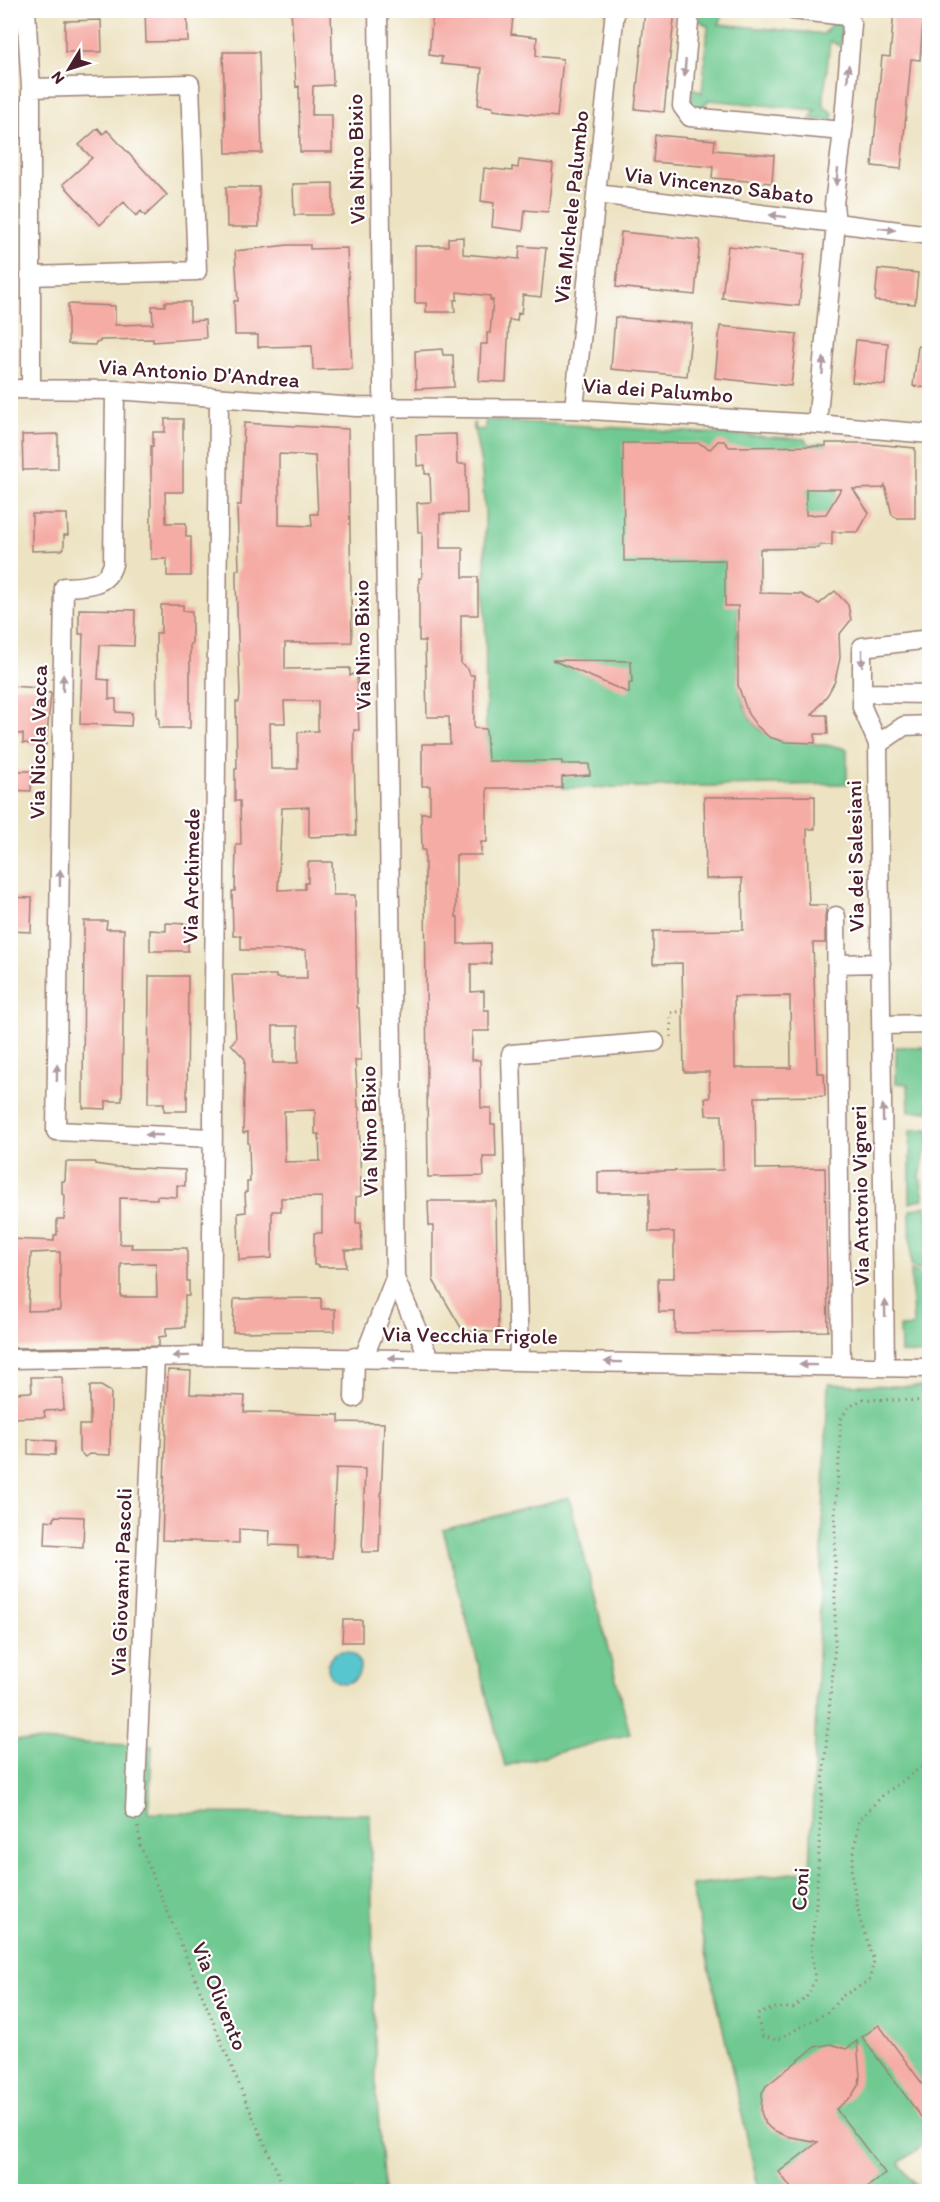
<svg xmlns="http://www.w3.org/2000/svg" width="940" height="2202" font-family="Itim,sans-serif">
  <rect width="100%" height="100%" fill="#fff"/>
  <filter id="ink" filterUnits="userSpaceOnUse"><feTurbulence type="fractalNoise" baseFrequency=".0167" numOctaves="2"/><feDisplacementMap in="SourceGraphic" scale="12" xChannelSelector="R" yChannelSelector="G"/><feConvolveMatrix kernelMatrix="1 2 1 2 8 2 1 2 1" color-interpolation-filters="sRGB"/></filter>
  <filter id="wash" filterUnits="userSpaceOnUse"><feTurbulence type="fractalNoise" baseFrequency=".008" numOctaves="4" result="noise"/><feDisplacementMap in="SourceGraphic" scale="24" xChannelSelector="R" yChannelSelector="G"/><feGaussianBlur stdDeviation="1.35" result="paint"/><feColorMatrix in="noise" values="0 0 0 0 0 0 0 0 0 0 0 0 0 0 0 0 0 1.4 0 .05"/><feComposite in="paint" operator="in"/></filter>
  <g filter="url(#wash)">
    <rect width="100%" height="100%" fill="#ede3c3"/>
    <path fill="#6fc991" stroke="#5c745e" stroke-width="1.5" d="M705,11L724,13L719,24L824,34L832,23L839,25L842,29L840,46L830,41L823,106L833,113L832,119L830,121L810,119L816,110L709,100L700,110L694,109L691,105L692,87L702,93L708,26L698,20L700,14Z
      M488,420L805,439L809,444L826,443L837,497L826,514L819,515V548L760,549V606L738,607C738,651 726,729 784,741C793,743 803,741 812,743C822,745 835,746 847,749V784L562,788L486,761L485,513L481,464L473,423L475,424L476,430L485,429V423Z
      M896,1047H929V1111L909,1112L908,1084L896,1083Z
      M929,1129V1138L920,1176L924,1199L910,1203V1130Z
      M926,1206C929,1228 933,1251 927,1273L911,1266L910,1210Z
      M911,1270L927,1278L929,1286V1354L901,1353L900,1327H913Z
      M828,1384L929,1387L930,2140L899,2163L920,2191H759L691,1885L810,1871Z
      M569,1497L630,1734L505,1766L443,1530Z
      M11,1740L152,1746L149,1813L370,1814L376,2087L384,2191L11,2192Z"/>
    <path fill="#59c6cd" stroke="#52727c" stroke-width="1.5" d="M328 1667a16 16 0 1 1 32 0a16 16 0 1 1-32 0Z"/>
    <g id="blocks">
      <path fill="#f5aca5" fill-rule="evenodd" d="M145,10H187L188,41L146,42Z
        M291,10H331L333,85L313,86L312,115H332V152H300L299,86L296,87Z
        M433,10H514L511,34L537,37L536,56L563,59L557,117L493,110V107L478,105L482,68L441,64L442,57L429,55Z
        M645,10H675L664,112L635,109Z
        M894,10H924L920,60L911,59L901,169L872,166L882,56L890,57Z
        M101,20L102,52H65V21Z
        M223,52H259L262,153H226Z
        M98,128L103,134L107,130L167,195L145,216L141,211L136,216L124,202L100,225L63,184L92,158L79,145Z
        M655,135L715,140L714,150L774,155L772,183L712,178L713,167L653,162Z
        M519,160L553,164L548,212L525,210L523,231L492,227L494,203L481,201L484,168L512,171V167L518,168Z
        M333,183V215H294L293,184Z
        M226,187H259V227H227Z
        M621,232L700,240L695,295L616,287Z
        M463,237V254L519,259L520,246L546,248L541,297L523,295L521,314L518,313L517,321L509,320L506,382L479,381L481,344H487V333H490L493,300H490V296L457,292V300H454L455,312H426V303H415V246H448V238Z
        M288,245H310V249L347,248L352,369L313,370L312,346L258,347V335H235L234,301H238L235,251Z
        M728,246L805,254L799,306L722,298Z
        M878,269L918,273L915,304L875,301Z
        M165,302H190V321L205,320L206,338L153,342V339L100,340V342H96L95,345L68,344V304L115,306V325L153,324L152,306H165Z
        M615,317L692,324L687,376L611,369Z
        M720,326L797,334L791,386L715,378Z
        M856,340L888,343L885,385L852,382Z
        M918,346L930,347V388L913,386Z
        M442,349L443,355H453L454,387L416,389L415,351Z
        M165,419H183V492H165L166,523H186V537H191V576H167V559H151V446H153V432H165Z
        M244,423L348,429L352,642L285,643V669L350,668V676L357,672L359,730H354V755L356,835L309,837V807L282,808L278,890L305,889V883H308V862H332L333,895H355L357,1008H359L361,1060H355L358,1107H359L361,1196L356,1197V1223H361L362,1250H345L346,1267H319V1265H314V1233H322V1197L281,1198V1211H272V1258L239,1260L238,1213L246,1212L245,1192H247V1182H250L249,1143H248V1132L243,1133L245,1059L231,1044L236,1039L232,975H276V978H307L306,950H241V936H233L232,891H235L236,845H241L240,801H235V769H237L236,702H239L240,694L236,582V570H239L237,505H241ZM279,454L315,456L318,514H311L312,526L279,525ZM284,701H318V731L298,732V769H271L270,723H285ZM273,1026H298V1063H273ZM315,1110V1134H319L320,1161L285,1162L284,1111Z
        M58,434V469L23,470L22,435Z
        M456,434L457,464H466L467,513L440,514V548H463V577H478V615H461V664L468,669L470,675H474V728L486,729L488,761H562V764H589L590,775L562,777V788H487V842H481V855H456V917H458V944L490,943L491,964H471V992L484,991V1010H489V1031H472L471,1060H480L481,1108H491V1124H495L496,1157H483L484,1176L428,1177L425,893V850H422L421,813H430V786H422V744H450L449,717H427L425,641H419V578H422V532H418L417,503L431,502L430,474H425V465L417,466L416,435Z
        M718,441H724L729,447L826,446V443H864L915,448V518H897L892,515L885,485L883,488L853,489L869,513L858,532H832V545H819V548L760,549V593L801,594L819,604L835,591L848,605L851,620L839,635L840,658L835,681L828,694L812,715H827L828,734H815V743L785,742L769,737L756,725L748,714L738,685V606H725V560L624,561L623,443H699L710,449ZM806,489H841L826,514L806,515Z
        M32,514H67L68,535H64V548L62,550L32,551Z
        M161,605H183V611H192V644H190V728H159V718H157L156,633H161Z
        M79,609L135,610L134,646L100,645L98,679L109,680V699H116V712L132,713L131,726L80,724L83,634H79Z
        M552,660L631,661L632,683H629V693Z
        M10,686L40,688V692L51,693L46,745L23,743V734L10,733Z
        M10,771H32L31,791L10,790Z
        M815,796V829H807L808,880L809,905H827L825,916V943H813L817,1073H824L825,1096L755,1097L756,1169L825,1168L828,1331L675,1333V1312H659L658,1278H674V1232H649V1193H598V1172L723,1170L722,1115H706L705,1098H710L709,1072H684L682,963L653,964V931L743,930L742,878L706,879L704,797ZM790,996L791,1068H735L734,997Z
        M10,897L32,898L31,932L10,931Z
        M84,921H107L106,929H124L122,1101H106V1109L83,1108Z
        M166,923L188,924V951H150V930L166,931Z
        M149,976H188L187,1111H164V1103H148Z
        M66,1162H95V1164L115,1167L185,1170V1186L177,1185V1197L157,1196V1199L120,1198V1244H132L131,1248H187V1281H189V1296H185V1327L166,1328V1336L159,1337V1346L10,1348V1294H14L15,1269H10V1239L54,1241V1235H57V1219H64L65,1195L62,1194V1181H65ZM54,1252H60V1310L28,1311L31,1253ZM156,1263L157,1297H121V1264Z
        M428,1201H496L498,1332L463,1331L433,1280V1226H429Z
        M321,1298V1309H335V1331L233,1332L234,1299Z
        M168,1370L191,1371L190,1394L245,1396L244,1412L339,1415V1422L384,1423L379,1552H362L365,1469L336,1468L332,1558L298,1557V1546L269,1545L270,1531L239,1529V1543L162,1540Z
        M31,1377H62L64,1410L44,1411L45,1417L10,1418V1393L32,1392Z
        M90,1386H101L111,1392L110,1455L89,1454L85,1457L79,1451V1425H90Z
        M28,1439L56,1441L55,1455L28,1454Z
        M55,1516L84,1517L83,1547L45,1545L46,1520L54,1521Z
        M343,1620H362V1642H342Z
        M879,2025L930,2094V2129L862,2037Z
        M857,2041L860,2076L859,2084L851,2097L836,2109L885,2173L861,2192H794L779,2172L818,2142L786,2136L771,2129L765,2123L761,2112L762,2093L766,2086L815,2047L831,2044L846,2049Z"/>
    </g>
  </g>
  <g filter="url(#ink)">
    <use href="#blocks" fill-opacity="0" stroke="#9c8177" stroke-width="1.5"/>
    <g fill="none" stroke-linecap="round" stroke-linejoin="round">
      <defs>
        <path id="minor" d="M26,10L31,88V389
          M378,10L395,1278L429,1358
          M690,10L682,106L690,117L843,131
          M596,194L836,223L834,204L843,131L852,24L846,16L792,10
          M30,276L197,271L190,84L31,88
          M10,389L115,390L356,407L574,409L817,424L930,434
          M115,390L113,564C107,587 84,586 64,587L56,1131L213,1138
          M574,409L615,10
          M817,424L836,223L930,235
          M862,693L930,694
          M878,744L862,707V647L930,639
          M836,916L841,1366
          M837,964L881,963
          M882,1025L930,1024
          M211,1356L219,398
          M364,1357L395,1278
          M10,1359L211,1356L930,1368
          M519,1360L511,1054L655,1042
          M885,1367L878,744L904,726L930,725
          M354,1398L355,1357
          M135,1810L155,1357"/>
      </defs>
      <use href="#minor" stroke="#9c8177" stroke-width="21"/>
      <path stroke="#9c8177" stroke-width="3" stroke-dasharray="1.5 4.5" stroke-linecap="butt" d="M671,1037V1013L682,1011
        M930,1401L863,1399L849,1407L840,1420V1447L835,1512V1645L822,1793L816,1905L811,1949L815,1980L806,1998L793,2008H773L757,2015L762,2036L777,2040L828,2012L842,1996L869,1981L874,1961L860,1920L851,1872L859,1820L883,1795L930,1761
        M138,1827L140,1845L248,2106L286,2192"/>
      <use href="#minor" stroke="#fff" stroke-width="18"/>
    </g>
    <defs><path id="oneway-solid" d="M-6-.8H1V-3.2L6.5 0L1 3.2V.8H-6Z" transform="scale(1.5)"/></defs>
    <g fill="#ae9aa0">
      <use href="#oneway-solid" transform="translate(685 68) rotate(95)"/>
      <use href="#oneway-solid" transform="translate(848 73) rotate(-85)"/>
      <use href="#oneway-solid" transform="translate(837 177) rotate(97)"/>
      <use href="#oneway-solid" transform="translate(778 216) rotate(-173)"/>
      <use href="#oneway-solid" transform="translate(887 229) rotate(7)"/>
      <use href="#oneway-solid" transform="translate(823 366) rotate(-85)"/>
      <use href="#oneway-solid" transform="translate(862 658) rotate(90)"/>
      <use href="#oneway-solid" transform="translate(63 683) rotate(-89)"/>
      <use href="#oneway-solid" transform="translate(60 878) rotate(-89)"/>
      <use href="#oneway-solid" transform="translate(57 1073) rotate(-89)"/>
      <use href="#oneway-solid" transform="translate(883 1113) rotate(-91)"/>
      <use href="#oneway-solid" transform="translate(154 1135) rotate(-178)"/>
      <use href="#oneway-solid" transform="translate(885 1308) rotate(-91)"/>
      <use href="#oneway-solid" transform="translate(181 1356) rotate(179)"/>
      <use href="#oneway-solid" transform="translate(397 1358) rotate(-179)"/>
      <use href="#oneway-solid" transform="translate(613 1362) rotate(-179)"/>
      <use href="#oneway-solid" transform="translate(808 1365) rotate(-179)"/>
    </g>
  </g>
  <g text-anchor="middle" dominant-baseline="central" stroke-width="4.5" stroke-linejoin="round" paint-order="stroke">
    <g font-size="22" fill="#4a1f2b" stroke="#fff">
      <text transform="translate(356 159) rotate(-91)">Via Nino Bixio</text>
      <text transform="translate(719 185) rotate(7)">Via Vincenzo Sabato</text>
      <text transform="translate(571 207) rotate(-84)">Via Michele Palumbo</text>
      <text transform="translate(199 373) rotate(4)">Via Antonio D'Andrea</text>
      <text transform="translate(658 390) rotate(4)">Via dei Palumbo</text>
      <text transform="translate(362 645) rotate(-91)">Via Nino Bixio</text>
      <text transform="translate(38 742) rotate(-89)">Via Nicola Vacca</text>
      <text transform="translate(855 856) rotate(-91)">Via dei Salesiani</text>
      <text transform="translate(191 876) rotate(-89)">Via Archimede</text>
      <text transform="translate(369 1131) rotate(-91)">Via Nino Bixio</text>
      <text transform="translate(860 1196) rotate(-91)">Via Antonio Vigneri</text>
      <text transform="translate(470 1335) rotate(1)">Via Vecchia Frigole</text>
      <text transform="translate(121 1582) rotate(-88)">Via Giovanni Pascoli</text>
      <text transform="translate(800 1889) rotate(-86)">Coni</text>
      <text transform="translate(220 1996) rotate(68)">Via Olivento</text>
    </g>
  </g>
  <rect width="940" height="2202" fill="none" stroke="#fff" stroke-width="36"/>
  <g transform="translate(69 69) rotate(232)" stroke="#ffffff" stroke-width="4.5" paint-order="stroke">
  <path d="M0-4.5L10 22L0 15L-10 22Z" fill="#4a1f2b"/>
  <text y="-9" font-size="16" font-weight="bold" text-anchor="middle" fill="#4a1f2b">N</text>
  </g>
</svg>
